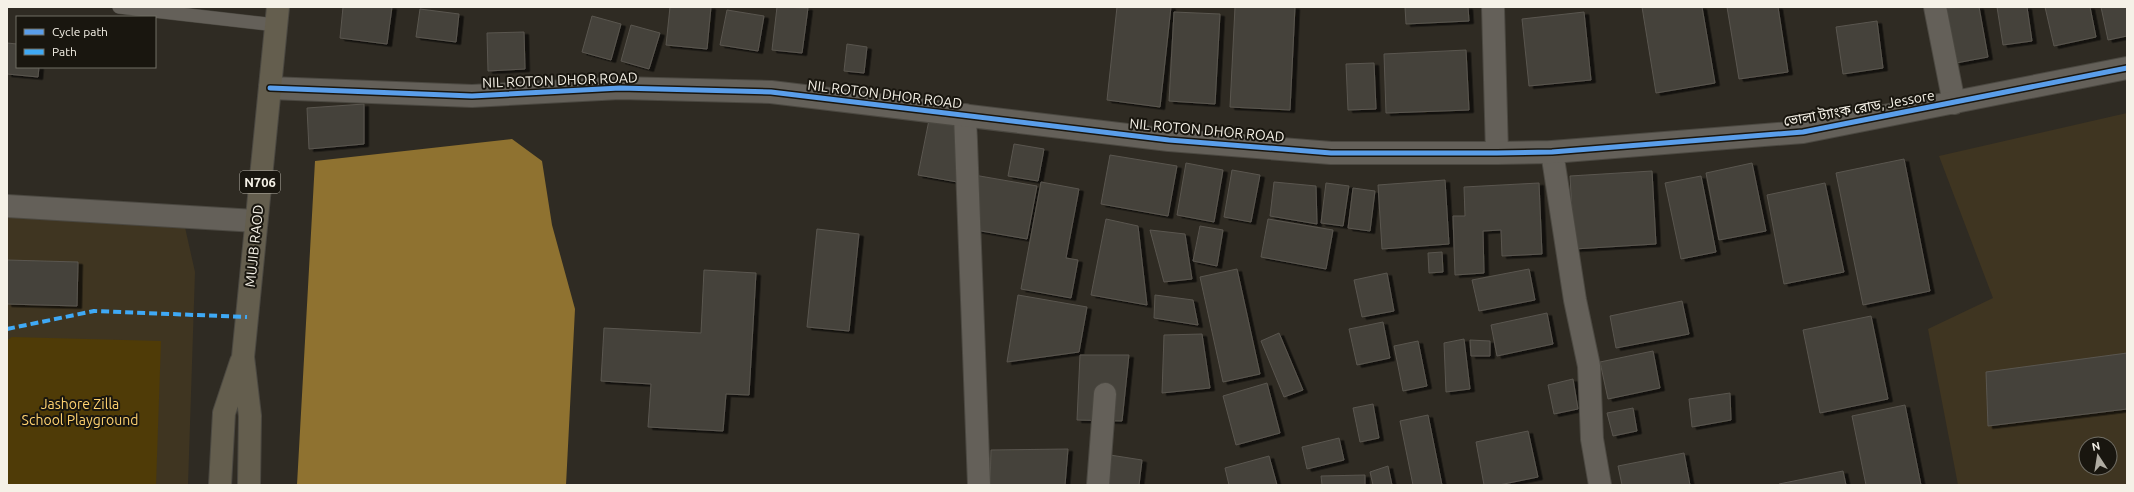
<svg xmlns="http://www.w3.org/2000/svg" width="2134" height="492" font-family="Ubuntu,'Noto Sans Bengali',sans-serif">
  <defs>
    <filter id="shadow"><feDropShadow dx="4.5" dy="2.5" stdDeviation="0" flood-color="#0009"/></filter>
  </defs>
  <rect width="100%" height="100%" fill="#2f2b23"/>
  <path fill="#3f3521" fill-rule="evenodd" d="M2127,113V485H1958L1928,329L1993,298L1939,156ZM2086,444H2110V468H2086Z
    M7,211L184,223L195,272L188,485H7Z"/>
  <path fill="#4f3b07" d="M12,337L161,341L156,485H7V340Z"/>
  <path fill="#8f7230" d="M512,139L542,161L552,225L575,309L566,485H297L315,161Z"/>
  <path fill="#45423b" stroke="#5a564f" filter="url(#shadow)" d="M343,7H392L387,44L340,38Z
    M670,7H711L707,49L666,45Z
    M777,7L808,8L802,53L772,50Z
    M1117,7H1171L1160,107L1107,100Z
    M1235,7H1295L1290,110L1230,107Z
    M1405,7H1468L1469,21L1406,24Z
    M1642,7H1702L1715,83L1656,93Z
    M1727,7H1778L1788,72L1739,79Z
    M1979,7L1988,57L1956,63L1945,8Z
    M1997,7H2027L2032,41L2003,45Z
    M2045,7H2090L2096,37L2054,46Z
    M2101,7H2127V36L2108,40Z
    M420,9L459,14L456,42L416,37Z
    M727,10L764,16L758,51L720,45Z
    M1174,12L1220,14L1215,104L1169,101Z
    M1584,12L1591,80L1529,86L1522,19Z
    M592,16L621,24L611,60L582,52Z
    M1877,21L1883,68L1843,74L1836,27Z
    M631,25L660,33L649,69L621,61Z
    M524,32L525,69L488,71L487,33Z
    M7,43L17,44V67H39L38,77L7,74Z
    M847,44L867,47L864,73L844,71Z
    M1466,50L1469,110L1386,113L1384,54Z
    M1374,63L1376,109L1348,110L1346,64Z
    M364,104V144L309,149L307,108Z
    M929,120L973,127L963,183L918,175Z
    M1014,144L1044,149L1038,181L1008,176Z
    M1110,155L1177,166L1168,216L1101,204Z
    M1904,159L1930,291L1863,305L1836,173Z
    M1186,163L1223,170L1214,222L1177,215Z
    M1752,163L1766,231L1719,240L1706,173Z
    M1232,170L1260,175L1251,222L1224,217Z
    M1652,171L1656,244L1574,249L1570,176Z
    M974,175L1037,186L1027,239L964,228Z
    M1701,176L1716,252L1681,259L1665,183Z
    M1445,180L1449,244L1382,249L1378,185Z
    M1041,182L1079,189L1066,258L1078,260L1071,298L1021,289Z
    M1274,182L1316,186L1317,224L1270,216Z
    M1326,183L1349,186L1343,226L1321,223Z
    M1539,183L1542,254L1502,256L1501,230L1483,231L1484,273L1455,275L1453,216H1465L1464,187Z
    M1825,183L1844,272L1784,284L1767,195Z
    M1353,188L1375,191L1370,231L1348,228Z
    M1106,219L1138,226L1147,305L1091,295Z
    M1268,219L1333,230L1326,269L1261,257Z
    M1200,226L1223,230L1217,266L1193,261Z
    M817,229L859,234L849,331L807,327Z
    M1150,230L1185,234L1192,279L1164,282Z
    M1442,252L1443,272L1429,273L1428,253Z
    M7,260L78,262L77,306L7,304Z
    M1237,269L1260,374L1223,382L1200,277Z
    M1529,269L1535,300L1479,311L1472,280Z
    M704,270L756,273L749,395L726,394L723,431L648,427L651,384L601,381L604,328L701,333Z
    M1387,273L1394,311L1362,317L1354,280Z
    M1018,295L1087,307L1079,352L1007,362Z
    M1155,295L1193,300L1198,325L1154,318Z
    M1682,301L1689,334L1616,348L1610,316Z
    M1547,313L1553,344L1497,356L1491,325Z
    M1871,316L1888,399L1820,413L1803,330Z
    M1383,322L1390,358L1357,365L1349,329Z
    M1279,333L1303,390L1284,397L1261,341Z
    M1202,334L1210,388L1162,393L1164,335Z
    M1464,339L1470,389L1446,392L1444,343Z
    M1470,340L1490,341V356H1471Z
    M1418,341L1427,386L1403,391L1394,346Z
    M1653,351L1660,388L1608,399L1600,362Z
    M2127,353V409L1988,426L1986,372Z
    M1080,355H1129L1122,421L1077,420Z
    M1573,379L1578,409L1554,414L1548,385Z
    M1267,383L1280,433L1236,445L1223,396Z
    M1730,393L1731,420L1692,427L1689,399Z
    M1373,404L1379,438L1360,442L1353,408Z
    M1905,405L1921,485H1866L1852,416Z
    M1633,408L1637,431L1613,436L1607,413Z
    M1428,415L1442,485H1413L1400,421Z
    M1528,431L1538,477L1499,485H1484L1476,442Z
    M1339,438L1344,460L1307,469L1302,447Z
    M1068,449L1065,485H990L991,450Z
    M1684,453L1690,485H1622L1618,466Z
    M1110,455L1142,460L1139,485H1106Z
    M1269,456L1277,485H1229L1225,468Z
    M1388,466L1392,485H1373L1370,472Z
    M1843,471L1846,485H1779V484Z
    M1365,475V485H1322L1321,476Z"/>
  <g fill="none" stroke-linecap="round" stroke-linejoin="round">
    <defs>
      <path id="service" d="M119,7L276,25"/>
      <path id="minor" d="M1493,7L1497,153
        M1935,7L1954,103
        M965,115L979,485
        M1552,152L1575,300L1589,366L1592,439L1600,485
        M7,206L256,221
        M1098,485L1105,394"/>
      <path id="tertiary" d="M270,88L472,96L620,88L771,92L1169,140L1331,153H1497L1552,152L1803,132L2127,68"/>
      <path id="trunk" d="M220,485L224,413L241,362
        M249,485L250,416L243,357L278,7"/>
    </defs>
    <use href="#service" stroke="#4b4841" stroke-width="14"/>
    <use href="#minor" stroke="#4b4841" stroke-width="24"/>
    <use href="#tertiary" stroke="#4b4841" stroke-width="24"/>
    <use href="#trunk" stroke="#4b4841" stroke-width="24"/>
    <use href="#service" stroke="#646059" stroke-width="13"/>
    <use href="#minor" stroke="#646059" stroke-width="22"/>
    <use href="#tertiary" stroke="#646059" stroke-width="22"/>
    <use href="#trunk" stroke="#645e4e" stroke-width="22"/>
    <path stroke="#3fa9f5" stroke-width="4" stroke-dasharray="8 4" stroke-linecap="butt" d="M7,329L94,311L247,317"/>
    <defs>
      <path id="cycleway" d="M270,88L472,96L620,88L771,92L1169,140L1331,153H1497L1552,152L1803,132L2127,68"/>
    </defs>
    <use href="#cycleway" stroke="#19160f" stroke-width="8"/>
    <use href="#cycleway" stroke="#5a9eea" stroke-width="5"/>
  </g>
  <g text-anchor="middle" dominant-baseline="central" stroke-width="4" stroke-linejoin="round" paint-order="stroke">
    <rect fill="#19160f" stroke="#b3afa6" stroke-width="1" x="240" y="171" width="40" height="22" rx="3"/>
    <g font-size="13" font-weight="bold" fill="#f5f1e7">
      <text x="260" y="182">N706</text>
    </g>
    <g font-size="14" fill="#f5f1e7" stroke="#19160f">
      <text transform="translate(560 80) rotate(-2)">NIL ROTON DHOR ROAD</text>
      <text transform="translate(885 94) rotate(7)">NIL ROTON DHOR ROAD</text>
      <text transform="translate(1859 108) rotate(-10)">ভোলা ট্যাংক রোড, Jessore</text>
      <text transform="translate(1207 130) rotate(5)">NIL ROTON DHOR ROAD</text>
      <text transform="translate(254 246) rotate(-84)">MUJIB RAOD</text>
    </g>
    <g font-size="14" fill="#ffd270" stroke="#19160f">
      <text x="80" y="404">Jashore Zilla<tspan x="80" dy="16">School Playground</tspan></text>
    </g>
  </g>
  <rect width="2134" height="492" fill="none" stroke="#f5f1e7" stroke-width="16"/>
  <rect x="16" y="16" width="140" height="52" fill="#19160f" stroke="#716e65"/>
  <rect x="24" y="29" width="20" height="6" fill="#5a9eea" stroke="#716e65"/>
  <text x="52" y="36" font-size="12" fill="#f5f1e7">Cycle path</text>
  <rect x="24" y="49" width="20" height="6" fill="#3fa9f5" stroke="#716e65"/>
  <text x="52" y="56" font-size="12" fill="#f5f1e7">Path</text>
  <g transform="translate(2098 456) rotate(348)"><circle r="19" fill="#19160f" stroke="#716e65"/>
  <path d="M0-3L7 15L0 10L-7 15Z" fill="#b0aca2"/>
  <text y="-6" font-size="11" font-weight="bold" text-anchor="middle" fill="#f5f1e7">N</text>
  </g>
</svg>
